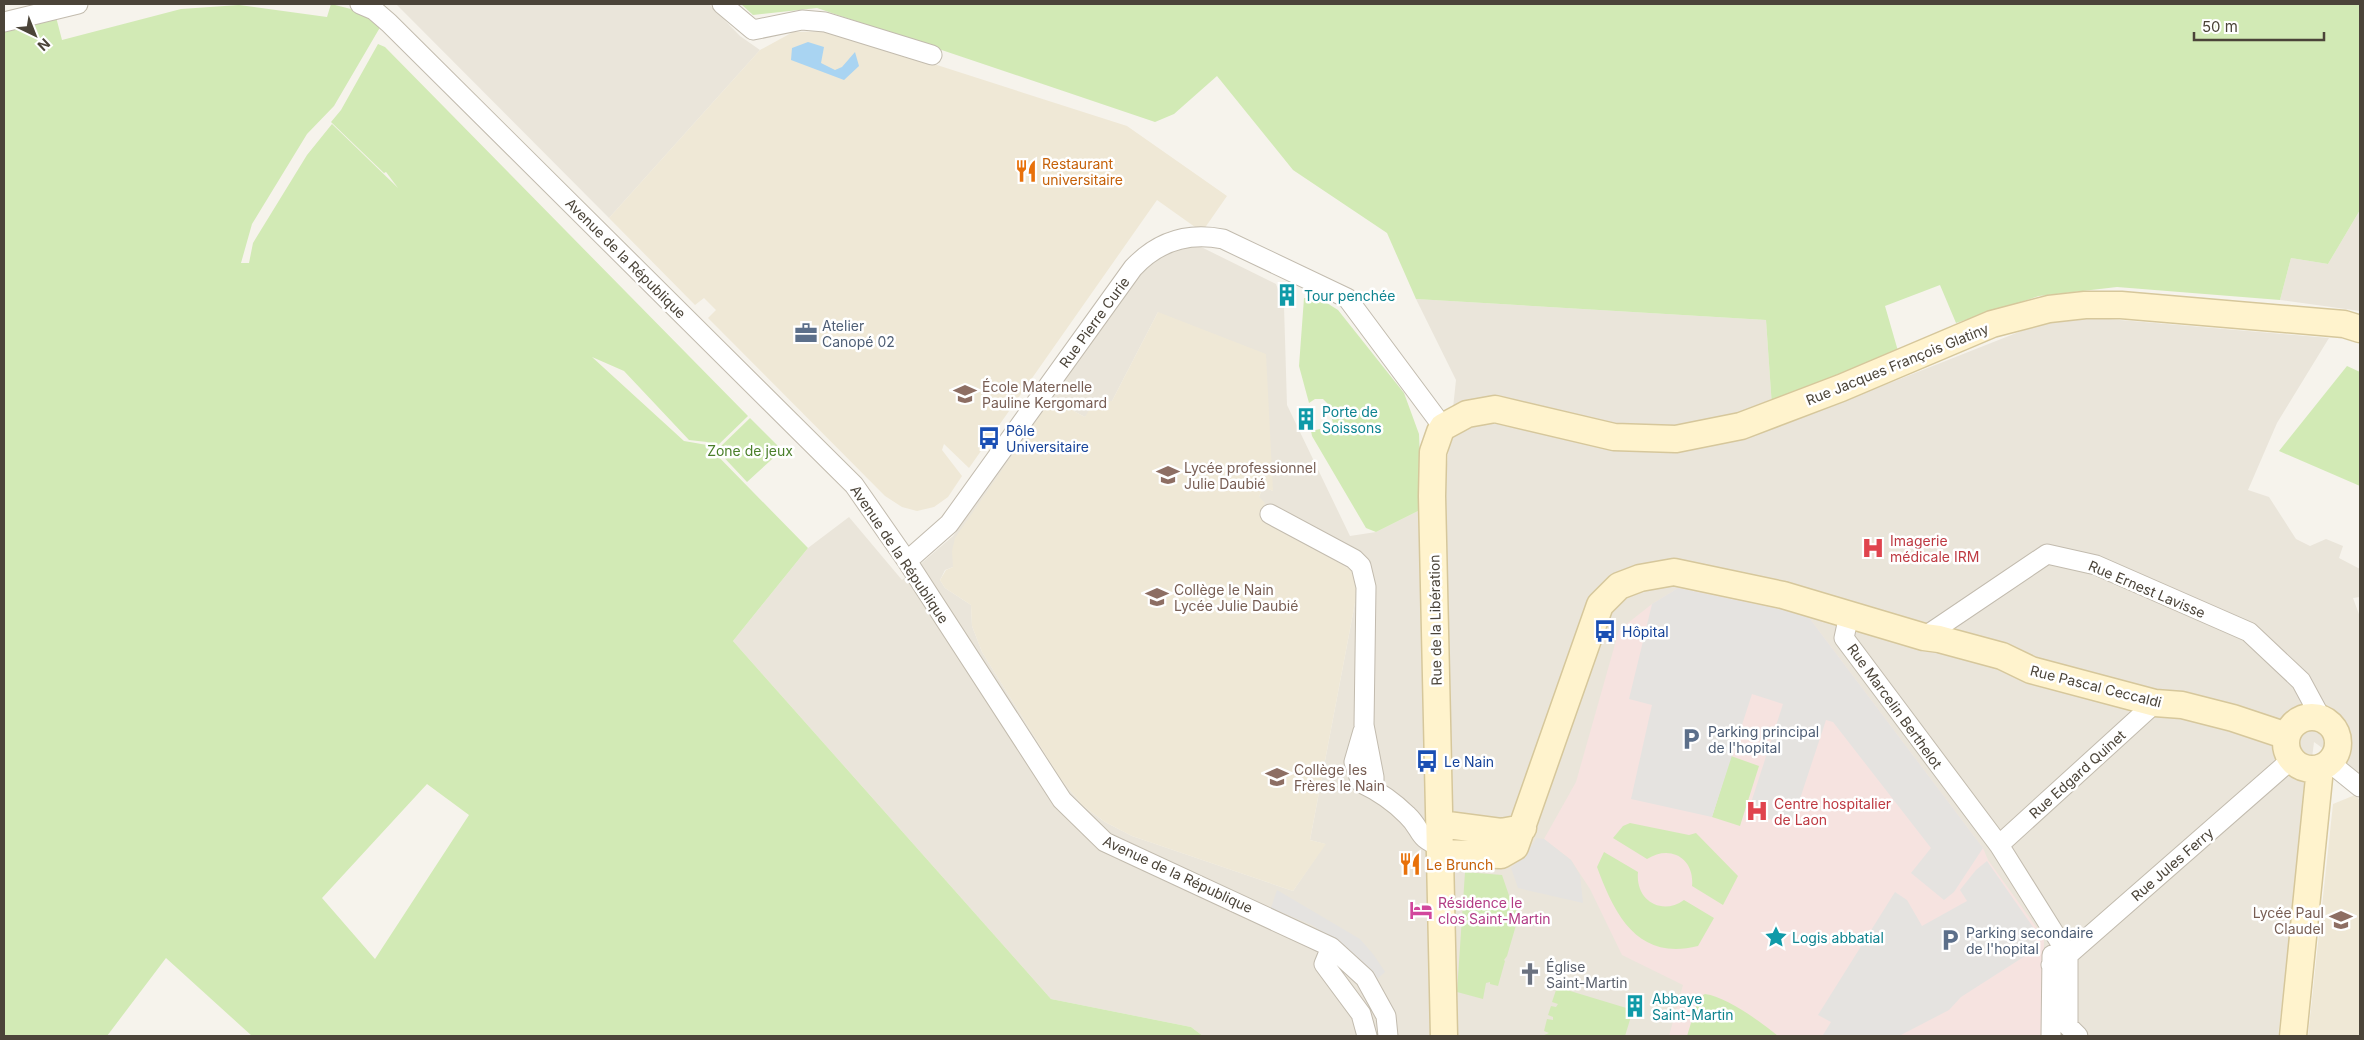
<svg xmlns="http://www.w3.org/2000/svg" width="2364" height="1040" font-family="Inter,sans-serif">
  <rect width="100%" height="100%" fill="#f6f3ec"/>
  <path fill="#eae5da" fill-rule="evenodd" d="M396,4H709L740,36L760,50L609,218Z
    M2360,210V311L2280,300L2291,258L2328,264Z
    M1189,241L1276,284L1284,306L1287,405L1350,536L1376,532L1422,509L1443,502L1456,380L1416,299L1766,320L1772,407L1781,426L2044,322L2097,318L2329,338L2277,423L2248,490L2269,497L2296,539L2310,546L2326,539L2343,546L2339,558L2360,569V597L2353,598L2360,617V775L2314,742L2278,1036H1203L1191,1027L1051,999L733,641L808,548L849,517L902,580L953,536L1147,261ZM1158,312L1273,491L1263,487L1259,497L1260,514L1351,570L1358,587L1310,840L1325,844L1293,891L1132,836L1105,822L1083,806L1060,778L982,652L972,626L971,605L945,588L940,580L945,570L953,567L1051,399L1085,417L1112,401Z"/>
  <path fill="#efe8d6" d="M831,31L1127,126L1227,196L1202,232L1157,200L969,468L944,444L942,450L962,476L948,497L934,507L917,511L902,507L885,496L708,318L716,310L704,298L695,305L609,218L760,50L793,32Z
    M1158,312L1266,354L1273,491L1263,487L1259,497L1265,503L1260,514L1351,570L1358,587L1310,840L1326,844L1293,891L1132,836L1105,822L1083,806L1060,778L982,652L972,626L971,605L945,588L940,580L946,570L953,567L952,551L955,538L1051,399L1085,417L1094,402L1112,401Z
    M2355,795L2360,800V1036H2308L2333,804Z"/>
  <path fill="#f6e3e0" d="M1678,588L1807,615L1983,848L1988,860L2044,938L2043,1036H1669L1683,985L1622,955L1590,889L1571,860L1544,839L1576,782L1619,630L1652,604Z"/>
  <path fill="#d2eab5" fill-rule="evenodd" d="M331,4L363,12L382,24L334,106L307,134L252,224L241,263H249L253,243L307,155L332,124L398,188L386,172L384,173L331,122L341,110L378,44L385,47L748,416L714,449L707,442L689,440L624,371L592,357L684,441L707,445L808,548L733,641L1051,999L1191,1027L1203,1036H252L166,958L107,1036H4V29L56,17L62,40L181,9L239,5L327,17ZM427,784L469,815L375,959L322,898Z
    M741,4H2360V210L2328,264L2291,258L2280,300L2117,287L2039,296L1956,323L1940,285L1885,306L1898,351L1772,407L1766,320L1416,299L1387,233L1293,170L1217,76L1174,114L1155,122L817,8L753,15Z
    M1304,298H1319L1338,310L1404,393L1419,434L1422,509L1376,532L1366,528L1312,436L1311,431L1334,426L1327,403L1323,399H1315L1309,403L1299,366Z
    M2347,366L2360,372V486L2279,451Z
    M750,418L782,450L747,482L717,450Z
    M1731,756L1759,766L1740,826L1712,817Z
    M1630,823L1689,835L1696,833L1738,876L1723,905L1692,886C1695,858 1670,844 1647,859L1613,838L1623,826Z
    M1604,852L1638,872C1635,901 1662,916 1684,900L1714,918L1698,946C1638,961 1615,916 1597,867Z
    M1465,872L1502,875L1513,907L1519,915L1507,956L1504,960L1505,961L1498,986L1490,984V982L1486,983L1483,999L1457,992Z
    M1557,987L1633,1010L1625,1036H1542L1549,1033L1544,1031L1547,1019L1553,1020V1017L1548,1015L1551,1006L1556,1007L1558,1004L1552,1002Z
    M1705,994C1727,997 1761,1022 1778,1036H1687L1699,997Z"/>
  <path fill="#e5e3e0" d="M1678,588L1807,615L1983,848L1954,892L1944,900L1911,873L1931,848L1833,722L1826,720L1791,826L1748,812L1783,704L1752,694L1712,817L1631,799L1652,705L1629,699L1652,604Z
    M1537,838L1544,839L1571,860L1580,875L1583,903L1518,888L1511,868L1525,855Z
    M1987,861L2035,930L2036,949L1961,997L1949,1010L1899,1036L1823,1035L1831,1022L1818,1015L1895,892L1907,900L1922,926L1967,901L1960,890L1976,870Z
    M1277,890L1360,939L1373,954L1385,972L1375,981L1344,946L1312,925L1271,908Z"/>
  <path fill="#a9d4f2" d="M808,42L824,47L821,63L835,70L842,67L855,52L859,66L844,80L791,60L792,48Z"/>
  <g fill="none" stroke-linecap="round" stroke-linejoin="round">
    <defs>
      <path id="street" d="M360,4L374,10L389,23L854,485L907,561L1062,800L1105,842L1331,947L1365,978L1386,1016L1388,1036
        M722,4L753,30L802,20L825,22L932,55
        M4,22L78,4
        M1270,514L1354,559L1361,566L1366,587L1364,725L1374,777V789
        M907,561L949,524L1133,268C1158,241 1188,232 1223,239L1347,298L1443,427
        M1849,615L1844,638L1999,845L2068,955V1026L2078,1036
        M1924,637L2047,554L2096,565L2249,632L2301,681L2321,718
        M1363,731L1354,762L1361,783C1378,791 1394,802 1407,815C1423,830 1416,838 1440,846
        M2329,762L2360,787
        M1999,845L2155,703
        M1331,947L1324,964L1361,1014L1367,1036
        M2051,965L2068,955L2292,759
        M2051,1036L2052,955"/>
      <path id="secondary" d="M2286 743a26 26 0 1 1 52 0a26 26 0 1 1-52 0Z
        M1440,824L1501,832L1523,828
        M1440,853L1501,855L1515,847L1600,605L1619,586L1640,578L1674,572L1783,595L1924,637L1939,639L2002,656L2031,670L2155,703L2182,705L2233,718L2287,736
        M1444,1036L1432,496L1433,452L1440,432L1443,427L1467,414L1495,409L1614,437L1676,439L1741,426L1841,388L1992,324L2049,309L2085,305H2121L2344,324L2360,329
        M2293,1036L2320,768"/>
    </defs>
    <use href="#street" stroke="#c2bbae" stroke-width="21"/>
    <use href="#secondary" stroke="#d6c79b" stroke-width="29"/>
    <use href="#street" stroke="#fff" stroke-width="19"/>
    <use href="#secondary" stroke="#fff3cd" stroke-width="26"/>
  </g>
  <defs>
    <symbol id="restaurant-bare" viewBox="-9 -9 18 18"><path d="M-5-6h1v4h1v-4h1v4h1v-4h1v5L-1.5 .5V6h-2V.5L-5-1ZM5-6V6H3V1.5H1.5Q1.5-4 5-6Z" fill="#e8710a" stroke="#fff" stroke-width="2.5" paint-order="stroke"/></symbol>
    <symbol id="building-bare" viewBox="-9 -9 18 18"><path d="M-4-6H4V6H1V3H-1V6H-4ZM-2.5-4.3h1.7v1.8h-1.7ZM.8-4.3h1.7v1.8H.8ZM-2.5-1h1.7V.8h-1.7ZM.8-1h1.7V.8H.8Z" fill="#0f9aa8" stroke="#fff" stroke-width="2.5" paint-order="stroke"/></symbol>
    <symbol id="office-bare" viewBox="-9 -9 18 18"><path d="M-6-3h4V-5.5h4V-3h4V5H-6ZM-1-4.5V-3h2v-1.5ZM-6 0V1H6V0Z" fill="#5c6f8a" stroke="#fff" stroke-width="2.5" paint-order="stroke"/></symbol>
    <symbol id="school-bare" viewBox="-9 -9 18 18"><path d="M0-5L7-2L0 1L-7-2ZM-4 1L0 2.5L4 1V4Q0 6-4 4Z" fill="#8d6e63" stroke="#fff" stroke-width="2.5" paint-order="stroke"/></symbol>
    <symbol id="bus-bare" viewBox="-9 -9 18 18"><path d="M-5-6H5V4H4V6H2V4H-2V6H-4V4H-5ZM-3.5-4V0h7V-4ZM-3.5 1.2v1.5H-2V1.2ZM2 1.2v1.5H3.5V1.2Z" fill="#1a4fb4" stroke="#fff" stroke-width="2.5" paint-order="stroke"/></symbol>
    <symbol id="hospital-bare" viewBox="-9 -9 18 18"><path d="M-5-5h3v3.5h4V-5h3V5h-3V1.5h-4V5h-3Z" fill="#e0444e" stroke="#fff" stroke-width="2.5" paint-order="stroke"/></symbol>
    <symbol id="parking-bare" viewBox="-9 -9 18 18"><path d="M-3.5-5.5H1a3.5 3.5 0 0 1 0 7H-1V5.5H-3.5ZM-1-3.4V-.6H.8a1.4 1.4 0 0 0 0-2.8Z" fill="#5c6f8a" stroke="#fff" stroke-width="2.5" paint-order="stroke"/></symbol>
    <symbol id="hotel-bare" viewBox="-9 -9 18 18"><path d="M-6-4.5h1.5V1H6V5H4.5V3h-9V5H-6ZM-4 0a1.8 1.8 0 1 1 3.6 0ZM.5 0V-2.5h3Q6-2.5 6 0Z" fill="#d1479c" stroke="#fff" stroke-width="2.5" paint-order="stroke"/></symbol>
    <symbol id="sight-bare" viewBox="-9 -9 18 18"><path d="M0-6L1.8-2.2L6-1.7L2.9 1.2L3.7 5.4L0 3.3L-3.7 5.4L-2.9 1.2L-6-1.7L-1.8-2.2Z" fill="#0f9aa8" stroke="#fff" stroke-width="2.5" paint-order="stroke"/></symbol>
    <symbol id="church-bare" viewBox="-9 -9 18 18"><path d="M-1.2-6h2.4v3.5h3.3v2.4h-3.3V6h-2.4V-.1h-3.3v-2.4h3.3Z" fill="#6b7280" stroke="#fff" stroke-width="2.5" paint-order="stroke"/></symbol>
  </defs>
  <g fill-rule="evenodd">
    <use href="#restaurant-bare" x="1010" y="155" width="32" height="32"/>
    <use href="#building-bare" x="1271" y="279" width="32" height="32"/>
    <use href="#office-bare" x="790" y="317" width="32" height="32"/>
    <use href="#school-bare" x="949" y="378" width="32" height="32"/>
    <use href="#building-bare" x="1290" y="403" width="32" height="32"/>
    <use href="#bus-bare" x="973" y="422" width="32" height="32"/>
    <use href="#school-bare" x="1152" y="459" width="32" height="32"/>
    <use href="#hospital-bare" x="1857" y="532" width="32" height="32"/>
    <use href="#school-bare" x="1141" y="581" width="32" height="32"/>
    <use href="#bus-bare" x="1589" y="615" width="32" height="32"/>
    <use href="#parking-bare" x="1675" y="723" width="32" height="32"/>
    <use href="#bus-bare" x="1411" y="745" width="32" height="32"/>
    <use href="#school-bare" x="1261" y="761" width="32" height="32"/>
    <use href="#hospital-bare" x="1741" y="795" width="32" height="32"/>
    <use href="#restaurant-bare" x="1394" y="848" width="32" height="32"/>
    <use href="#hotel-bare" x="1405" y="894" width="32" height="32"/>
    <use href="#school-bare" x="2325" y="904" width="32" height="32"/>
    <use href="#sight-bare" x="1760" y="921" width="32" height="32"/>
    <use href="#parking-bare" x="1934" y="924" width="32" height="32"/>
    <use href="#church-bare" x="1514" y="958" width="32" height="32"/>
    <use href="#building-bare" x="1619" y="990" width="32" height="32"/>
  </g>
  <g text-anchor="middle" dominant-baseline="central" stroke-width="5" stroke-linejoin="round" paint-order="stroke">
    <g font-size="14" fill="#c56008" stroke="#fff" text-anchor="start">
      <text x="1042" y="163">Restaurant<tspan x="1042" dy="16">universitaire</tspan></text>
      <text x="1426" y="864">Le Brunch</text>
    </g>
    <g font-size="14" fill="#4b4439" stroke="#fff">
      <text transform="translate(626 258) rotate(45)">Avenue de la République</text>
      <text transform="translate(1094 322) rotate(-54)">Rue Pierre Curie</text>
      <text transform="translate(1897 364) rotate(-22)">Rue Jacques François Glatiny</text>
      <text transform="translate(900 554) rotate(56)">Avenue de la République</text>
      <text transform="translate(2147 589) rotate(23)">Rue Ernest Lavisse</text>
      <text transform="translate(1435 620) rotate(-91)">Rue de la Libération</text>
      <text transform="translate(2096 686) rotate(14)">Rue Pascal Ceccaldi</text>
      <text transform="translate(1895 706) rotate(54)">Rue Marcelin Berthelot</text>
      <text transform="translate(2077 774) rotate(-42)">Rue Edgard Quinet</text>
      <text transform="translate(2172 864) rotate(-41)">Rue Jules Ferry</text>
      <text transform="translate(1178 874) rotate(25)">Avenue de la République</text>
    </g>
    <g font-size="14" fill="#0d838f" stroke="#fff" text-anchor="start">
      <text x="1304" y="295">Tour penchée</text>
      <text x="1322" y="411">Porte de<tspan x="1322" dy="16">Soissons</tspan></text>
      <text x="1792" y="937">Logis abbatial</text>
      <text x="1652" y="998">Abbaye<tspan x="1652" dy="16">Saint-Martin</tspan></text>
    </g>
    <g font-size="14" fill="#4e5e75" stroke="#fff" text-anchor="start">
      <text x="822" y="325">Atelier<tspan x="822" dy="16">Canopé 02</tspan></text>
      <text x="1708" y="731">Parking principal<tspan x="1708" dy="16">de l'hopital</tspan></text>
      <text x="1966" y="932">Parking secondaire<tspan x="1966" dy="16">de l'hopital</tspan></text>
    </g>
    <g font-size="14" fill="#785e54" stroke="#fff" text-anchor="start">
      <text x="982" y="386">École Maternelle<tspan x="982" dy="16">Pauline Kergomard</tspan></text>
      <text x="1184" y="467">Lycée professionnel<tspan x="1184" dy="16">Julie Daubié</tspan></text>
      <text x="1174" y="589">Collège le Nain<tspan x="1174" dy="16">Lycée Julie Daubié</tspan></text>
      <text x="1294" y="769">Collège les<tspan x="1294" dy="16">Frères le Nain</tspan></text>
      <text x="2324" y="912" text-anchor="end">Lycée Paul<tspan x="2324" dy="16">Claudel</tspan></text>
    </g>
    <g font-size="14" fill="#164399" stroke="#fff" text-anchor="start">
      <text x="1006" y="430">Pôle<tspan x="1006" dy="16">Universitaire</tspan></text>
      <text x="1622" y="631">Hôpital</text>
      <text x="1444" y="761">Le Nain</text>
    </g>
    <g font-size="14" fill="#4a7f2a" stroke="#fff">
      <text x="750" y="450">Zone de jeux</text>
    </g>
    <g font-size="14" fill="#be3a42" stroke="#fff" text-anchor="start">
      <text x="1890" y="540">Imagerie<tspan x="1890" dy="16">médicale IRM</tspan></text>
      <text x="1774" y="803">Centre hospitalier<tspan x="1774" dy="16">de Laon</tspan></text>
    </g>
    <g font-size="14" fill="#b23c85" stroke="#fff" text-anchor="start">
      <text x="1438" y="902">Résidence le<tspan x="1438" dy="16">clos Saint-Martin</tspan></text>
    </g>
    <g font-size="14" fill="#5b616d" stroke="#fff" text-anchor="start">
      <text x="1546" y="966">Église<tspan x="1546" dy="16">Saint-Martin</tspan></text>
    </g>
  </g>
  <rect width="2364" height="1040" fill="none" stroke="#4b4439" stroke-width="10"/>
  <g transform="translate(35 35) rotate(137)" stroke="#ffffff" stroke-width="4" paint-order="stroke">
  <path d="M0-4L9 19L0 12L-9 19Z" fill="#4b4439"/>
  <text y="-8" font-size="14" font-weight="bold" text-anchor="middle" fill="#4b4439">N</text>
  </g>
  <path d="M2194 32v8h130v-8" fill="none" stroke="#4b4439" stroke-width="2.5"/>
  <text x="2202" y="32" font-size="15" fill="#4b4439" stroke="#ffffff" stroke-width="4" paint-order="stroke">50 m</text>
</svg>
